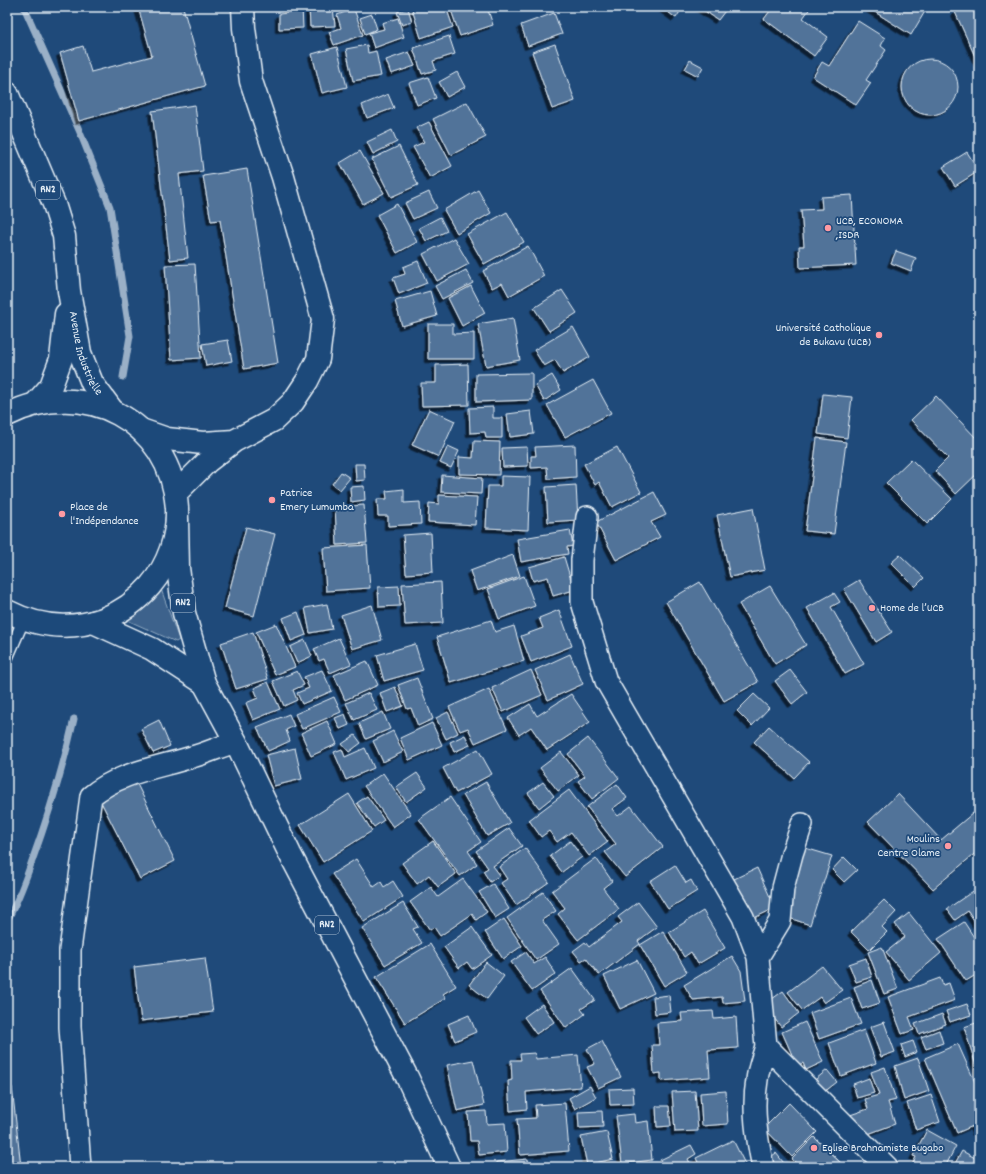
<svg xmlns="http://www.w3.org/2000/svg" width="986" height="1174" font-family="Dekko,sans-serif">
  <defs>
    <filter id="shadow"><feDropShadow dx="-3.5" dy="3.5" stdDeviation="0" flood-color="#0009"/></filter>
  </defs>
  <rect width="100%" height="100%" fill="#1f4a7a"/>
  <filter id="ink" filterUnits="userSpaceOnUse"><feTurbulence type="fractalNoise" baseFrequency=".025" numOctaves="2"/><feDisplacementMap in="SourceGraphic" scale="8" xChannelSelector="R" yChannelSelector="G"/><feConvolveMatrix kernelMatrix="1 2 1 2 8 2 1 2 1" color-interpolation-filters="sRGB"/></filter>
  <g filter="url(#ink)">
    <path fill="#3c628c" stroke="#92aac2" d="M161,589L179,640L176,642L127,620Z"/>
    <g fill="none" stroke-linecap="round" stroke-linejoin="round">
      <path stroke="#9ab0c7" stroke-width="7" d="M24,7L79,130L110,207L130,336L123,377
        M7,920C18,902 25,881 32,861C49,814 63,768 74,719"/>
    </g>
    <path fill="#517399" stroke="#e8f1f8" filter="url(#shadow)" d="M138,7H183L205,86L79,121L60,53L83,46L91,72L152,56Z
      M286,7H302L303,28L279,29V14L287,13Z
      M309,7H333L335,26L310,27Z
      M418,7H446L453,27L421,38L412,9Z
      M450,7H487L493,25L460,36Z
      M661,7H677L681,10L676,18Z
      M699,7H728L718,20Z
      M773,7H811L803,18L828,37L814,56L764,19Z
      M867,7H925L927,8L911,35Z
      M965,7H979L978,63L955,12Z
      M408,8L412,22L402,25L397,12Z
      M354,9L363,35L334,45L329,32L341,28L337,15Z
      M554,13L562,34L528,46L521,25Z
      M372,14L377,29L365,34L360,18Z
      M398,18L404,37L374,48L369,33L384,29L382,23Z
      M858,21L885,38L881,46L886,50L866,80L871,83L856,105L813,77L822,62L829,66Z
      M449,36L455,54L433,61L436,70L422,74L413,48Z
      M555,44L575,101L552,109L532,52Z
      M367,45L368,53L376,51L381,76L353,81L346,49Z
      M337,47L347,87L322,93L312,54Z
      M409,52L415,66L391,74L386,60Z
      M902 87a28 28 0 1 1 56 0a28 28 0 1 1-56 0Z
      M690,60L703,67L698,76L685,69Z
      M457,72L465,87L447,97L439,82Z
      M428,77L436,98L417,105L409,83Z
      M388,94L394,108L367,118L362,105Z
      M467,102L486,137L451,155L433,119Z
      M195,105L203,171L179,174L188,258L170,260L152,111Z
      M429,122L452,166L430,178L413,147L424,142L416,128Z
      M392,130L397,142L373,154L367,142Z
      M399,146L418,185L391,197L372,159Z
      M360,151L384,193L363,204L340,163Z
      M967,152L979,171L955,186L943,167Z
      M247,169L278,363L244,369L220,220L211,221L203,176Z
      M478,190L491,213L457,233L444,210Z
      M429,192L437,208L413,219L405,203Z
      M852,195L856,265L800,268L799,246H804L801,210L822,209L821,197Z
      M397,204L417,242L397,253L377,215Z
      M507,212L524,242L484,264L467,234Z
      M440,217L447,231L426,241L419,228Z
      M454,238L469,264L437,281L423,254Z
      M528,246L544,276L509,296L502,283L492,288L483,271Z
      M896,251L916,258L911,271L891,263Z
      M418,261L427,283L399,294L393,278L405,274L403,267Z
      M195,264L201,358L171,360L165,265Z
      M466,270L473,283L442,299L435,286Z
      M471,286L485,313L462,326L448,298Z
      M562,290L577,313L549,331L534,308Z
      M430,291L437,316L402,326L395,301Z
      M513,318L520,360L486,366L478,324Z
      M428,324H453V334L474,333V359H428Z
      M573,327L590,357L563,373L555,360L544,366L534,350Z
      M228,340L232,361L206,366L202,344Z
      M468,364L469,405L422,406L421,383H436V365Z
      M532,373V400L476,402V374Z
      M552,375L561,390L544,401L535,385Z
      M593,380L611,413L565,437L547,405Z
      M823,394L852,397L847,438L818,434Z
      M936,396L979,441V472L956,494L935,471L948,458L911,420Z
      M493,407V418H502V438H486L485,432L470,433L469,408Z
      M429,409L455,421L439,457L412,445Z
      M531,411L534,434L510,437L507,414Z
      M817,438L846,442L834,534L805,531Z
      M474,441L500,442L499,475L459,474V457L473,458Z
      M575,445L576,477L548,479L547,467L531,468V456H536L535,447Z
      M448,446L459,451L451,468L440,463Z
      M527,447L528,466L503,467L502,448Z
      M617,447L641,492L612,507L599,482L595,485L584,464Z
      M911,459L952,499L927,524L886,483Z
      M355,464H364L365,480L356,481Z
      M341,472L350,478L340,490L332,484Z
      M442,475L482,478L481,494L441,492Z
      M501,476L530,477L528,530L486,528L488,486H501Z
      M576,485L578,520L548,522L546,487Z
      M364,486L365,500L351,502L350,487Z
      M404,489V503L420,502L421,524L388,526V516H378L377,499H387L386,491Z
      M654,492L666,515L651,522L660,537L616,560L596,522Z
      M439,495L477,497L475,525L428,522L429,503L439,504Z
      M364,505L367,543L337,545L335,507Z
      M753,508L765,570L730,577L717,515Z
      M246,527L275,534L254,616L225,608Z
      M570,530L573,546L567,547L568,554L521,562L517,539Z
      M431,533L433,572L406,574L403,535Z
      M367,545L370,588L326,591L323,548Z
      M513,555L520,576L477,591L470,571Z
      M900,555L924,578L915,587L891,563Z
      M564,557L574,590L553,596L548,577L533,581L529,567Z
      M524,576L535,606L499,619L488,589Z
      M859,580L892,632L876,642L844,589Z
      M441,582L443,623L405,625L402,584Z
      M700,582L758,682L724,701L666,602Z
      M399,586L400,606L379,607L378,587Z
      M770,586L806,645L775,664L739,604Z
      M834,593L840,602L831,607L864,664L845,674L807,608Z
      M327,604L332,629L310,633L305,608Z
      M372,605L382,640L352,649L341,615Z
      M559,610L572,646L531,662L521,636L543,628L539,618Z
      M298,612L306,635L291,641L283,618Z
      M491,620L495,632L514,626L524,661L451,683L437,637Z
      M276,624L295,667L275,675L256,632Z
      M253,632L268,679L236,689L221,643Z
      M339,638L351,664L330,673L324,659L319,661L314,649Z
      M305,640L312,656L297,663L290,647Z
      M415,644L423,670L384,681L377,655Z
      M570,654L583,684L548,700L535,670Z
      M367,661L378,685L345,700L334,675Z
      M322,670L332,691L302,704L297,693L309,688L304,677Z
      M531,670L542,695L503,712L492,688Z
      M790,670L807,692L792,704L775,681Z
      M297,671L304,685L293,690L297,700L284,706L273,681Z
      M417,678L433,719L418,726L411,708L407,709L398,685Z
      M268,682L280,709L253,720L246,703L258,698L254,688Z
      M395,687L403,706L387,712L380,693Z
      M489,689L507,729L475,743L468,728L460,731L449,707Z
      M369,693L377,710L354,720L346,703Z
      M571,694L590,722L547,750L531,727L519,735L508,718L530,704L537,716Z
      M754,694L769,708L752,726L737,711Z
      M334,697L341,712L302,729L295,714Z
      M383,712L390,729L366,739L359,723Z
      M448,712L458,733L446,739L436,718Z
      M289,714L294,726L286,730L290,741L268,751L257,727Z
      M345,714L349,725L340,729L335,718Z
      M159,720L170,746L153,753L141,729Z
      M327,721L337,744L311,756L301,733Z
      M432,723L442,745L409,760L400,738Z
      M769,726L809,762L794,778L754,742Z
      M393,731L403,752L383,762L373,741Z
      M355,735L361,743L349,752L342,744Z
      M465,735L470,745L454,752L450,742Z
      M588,738L619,778L592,799L578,781L585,776L568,754Z
      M295,748L302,779L274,786L266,755Z
      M365,748L374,768L346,780L334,752L342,749L345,757Z
      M478,749L492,774L456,793L443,768Z
      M561,752L579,775L558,791L540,768Z
      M383,773L411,814L393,827L364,786Z
      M417,773L427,787L406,802L396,787Z
      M133,776L175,861L140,879L97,794Z
      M486,782L510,823L487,836L463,795Z
      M543,782L554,796L539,808L528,793Z
      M617,784L627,798L612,809L618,816L631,806L663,847L625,877L605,852L616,844L587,807Z
      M569,790L608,842L589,856L571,832L557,842L549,831L541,837L529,820Z
      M349,794L372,831L323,862L300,825Z
      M898,794L941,840L979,808V850L933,889L868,822Z
      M367,796L384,820L374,827L357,803Z
      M450,797L481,842L468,851L477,864L460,876L419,819Z
      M509,828L522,846L493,866L500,875L490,882L483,871L488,868L476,851Z
      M433,841L456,874L438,887L429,875L417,884L402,863Z
      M570,841L582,857L562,872L550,856Z
      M525,848L549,882L516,905L501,883L507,879L499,867Z
      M805,848L832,856L810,925L783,916Z
      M844,857L857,870L844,882L832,870Z
      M596,858L612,881L603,888L619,909L578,940L558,914L565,908L552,891Z
      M356,859L374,887L381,882L384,887L393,881L403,897L364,922L332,874Z
      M675,865L686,883L691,880L697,891L668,909L650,881Z
      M757,868L775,908L750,920L732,880Z
      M463,879L487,912L476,920L472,914L440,936L434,927L430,930L410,902L431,887L438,897Z
      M493,884L509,909L495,918L479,892Z
      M979,887V928L968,911L955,920L947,909Z
      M543,892L556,911L542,920L559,944L536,960L507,918Z
      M884,900L896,912L882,927L887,932L869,950L851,932Z
      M638,902L657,927L638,941L640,944L599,975L586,958L581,961L573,951L585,942L589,947L622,922L618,917Z
      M403,903L418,927L413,929L422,943L385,965L362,928Z
      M703,911L725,948L698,964L691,952L684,957L669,932Z
      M909,913L941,953L909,980L886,952L905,937L895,924Z
      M504,919L522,946L503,959L485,932Z
      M964,922L979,945V973L966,981L938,939Z
      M472,927L492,955L472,969L467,962L459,968L444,947Z
      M663,931L687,972L664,986L640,945Z
      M430,944L456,986L443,994L446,998L405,1023L376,977Z
      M882,947L898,989L884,994L868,952Z
      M526,952L534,964L545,957L556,974L532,991L511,962Z
      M732,956L741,971L745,1001L723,1003L722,997L693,1000L684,985Z
      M205,958L213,1012L141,1021L134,967Z
      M866,958L872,977L856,982L849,964Z
      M637,960L654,993L620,1009L604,976Z
      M486,962L504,976L487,999L469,985Z
      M822,966L842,990L824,1003L820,997L802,1010L788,992Z
      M572,968L595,1000L581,1009L585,1014L566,1028L540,991Z
      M940,978L943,985L949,983L955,1000L909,1017L914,1030L902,1034L888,997Z
      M872,980L880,1003L862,1009L854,987Z
      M783,991L799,1013L781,1027L764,1005Z
      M669,995L671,1012L655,1014L653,997Z
      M851,998L861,1024L819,1039L810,1013Z
      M542,1004L554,1022L536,1034L524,1017Z
      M967,1004L971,1015L950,1022L946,1011Z
      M713,1011L714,1019L736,1017L738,1048L708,1050L710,1077L661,1081V1073L654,1074L652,1045H659L657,1023L682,1021L681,1013Z
      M942,1014L946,1024L919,1034L915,1024Z
      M469,1015L476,1032L455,1041L448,1024Z
      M805,1022L823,1062L806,1070L803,1063L797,1066L782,1032Z
      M884,1022L895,1052L881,1057L870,1027Z
      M979,1022V1072H978L964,1027Z
      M864,1030L876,1063L841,1076L829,1043Z
      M939,1030L943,1043L926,1049L921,1037Z
      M602,1041L621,1077L598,1088L587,1067L595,1064L587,1049Z
      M913,1041L917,1052L905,1057L901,1045Z
      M958,1044L979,1091V1131L976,1132L973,1126L957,1133L925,1058Z
      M535,1053L536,1059L578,1055L581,1087L526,1092L527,1109L510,1111L508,1081L512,1080L511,1060H521L520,1054Z
      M918,1058L929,1091L904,1100L895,1066Z
      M473,1060L484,1105L457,1111L447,1065Z
      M885,1067L896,1100L888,1102L895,1124L868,1134L850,1115L868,1109L865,1099L879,1095L871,1072Z
      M827,1070L837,1082L819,1096L810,1084Z
      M869,1078L874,1093L857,1098L853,1084Z
      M590,1086L596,1097L575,1109L569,1098Z
      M7,1087H12L21,1167H7Z
      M633,1088L634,1104L610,1105L609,1089Z
      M695,1091L698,1131L675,1132L672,1092Z
      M726,1091L728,1124L702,1126L700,1093Z
      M931,1095L940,1122L916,1130L907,1103Z
      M565,1103L569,1151L520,1155L517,1119L536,1118L535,1105Z
      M789,1103L817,1132L792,1157L764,1128Z
      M656,1106H669L671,1126L657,1127Z
      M486,1111L487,1124L505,1123L507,1152L479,1155L477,1141H470L468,1112Z
      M602,1111L603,1127L579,1128L578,1112Z
      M634,1114L635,1123L648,1121L652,1160L622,1164L616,1116Z
      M927,1130L956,1146L945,1167H911L916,1157L913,1156Z
      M607,1132L613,1159L587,1165L581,1137Z
      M814,1137L845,1167H800L792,1159Z
      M814,1137L845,1167H800L792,1159Z
      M733,1140L746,1166L700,1167L696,1158Z
      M691,1145L696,1154L688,1159L692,1167H664L660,1160Z
      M962,1151L979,1160V1167H953Z
      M776,1153L787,1167H766L763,1163Z
      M528,1159L529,1167H496V1162Z"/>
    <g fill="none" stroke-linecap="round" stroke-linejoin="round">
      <defs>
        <path id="lane" d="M7,658L24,619"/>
        <path id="street" d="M587,517L582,560V602L606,681L743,917L758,957L766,1046
          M758,957L780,921L783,888L792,854L802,824
          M80,1167L70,1027V950L91,796C120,772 157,768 192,757C207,753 221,746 236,742
          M763,1167C757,1139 752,1109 757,1080C758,1069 763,1057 766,1046L887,1167"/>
        <path id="secondary" d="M141,430L167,439L203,443L234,441
          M176,493L208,461L234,441L274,420L293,402L307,381L318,359L323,319L283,177L251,81L244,28L243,7"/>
        <g id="highway">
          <path id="s1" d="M7,93L54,204L64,236L69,291L80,353L92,383L112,410"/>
          <path d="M36,403L51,386L61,359L66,314"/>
          <path d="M7,415C84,376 171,421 177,508C178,537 168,565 150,586C137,601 122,612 103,619C71,630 38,627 7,611"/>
          <path d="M177,520L178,568L184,613L204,683L236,742L290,854L407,1077L449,1167"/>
          <path d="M93,622L152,649L204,683"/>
        </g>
      </defs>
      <use href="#lane" stroke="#e8f1f8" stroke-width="14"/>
      <use href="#street" stroke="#e8f1f8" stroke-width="24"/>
      <use href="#secondary" stroke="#e8f1f8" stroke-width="25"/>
      <use href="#highway" stroke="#e8f1f8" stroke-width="25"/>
      <use href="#lane" stroke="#1f4a7a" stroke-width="11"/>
      <use href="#street" stroke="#1f4a7a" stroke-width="21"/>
      <use href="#secondary" stroke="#1f4a7a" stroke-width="22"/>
      <use href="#highway" stroke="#1f4a7a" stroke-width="22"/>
    </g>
  </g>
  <g fill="#ff9aa2" stroke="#1f4a7a" stroke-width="1.5">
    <circle cx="828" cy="228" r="4"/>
    <circle cx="879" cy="335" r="4"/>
    <circle cx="272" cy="500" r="4"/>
    <circle cx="62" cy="514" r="4"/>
    <circle cx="872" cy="608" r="4"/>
    <circle cx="948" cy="846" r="4"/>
    <circle cx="814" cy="1148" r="4"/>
  </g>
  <g text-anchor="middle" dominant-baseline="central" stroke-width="3.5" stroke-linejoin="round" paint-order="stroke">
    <g fill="#1f4a7a" stroke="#acbfd2" stroke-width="1">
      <rect x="36" y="181" width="24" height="18" rx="3"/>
      <rect x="171" y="594" width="24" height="18" rx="3"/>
      <rect x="315" y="916" width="24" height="18" rx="3"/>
    </g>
    <g font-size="11" font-weight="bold" fill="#e8f1f8">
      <text x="48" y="190">RN2</text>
      <text x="183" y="603">RN2</text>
      <text x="327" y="925">RN2</text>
    </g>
    <g font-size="12" fill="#e8f1f8" stroke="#1f4a7a" text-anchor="start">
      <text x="836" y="221">UCB, ECONOMA<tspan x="836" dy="14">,ISDR</tspan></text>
      <text x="871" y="328" text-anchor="end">Université Catholique<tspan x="871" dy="14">de Bukavu (UCB)</tspan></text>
      <text x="280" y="493">Patrice<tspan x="280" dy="14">Emery Lumumba</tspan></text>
      <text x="70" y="507">Place de<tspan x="70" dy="14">l'Indépendance</tspan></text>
      <text x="880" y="608">Home de l’UCB</text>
      <text x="940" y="839" text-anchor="end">Moulins<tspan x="940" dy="14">Centre Olame</tspan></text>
      <text x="822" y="1148">Eglise Brahnamiste Bugabo</text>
    </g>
    <g font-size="12" fill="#e8f1f8" stroke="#1f4a7a">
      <text stroke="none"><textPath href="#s1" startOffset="274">Avenue Industrielle</textPath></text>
    </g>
  </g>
  <rect width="986" height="1174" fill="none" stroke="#1f4a7a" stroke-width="24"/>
  <rect x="12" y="12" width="962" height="1150" fill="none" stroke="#e8f1f8" stroke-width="1.5" filter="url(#ink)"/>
</svg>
